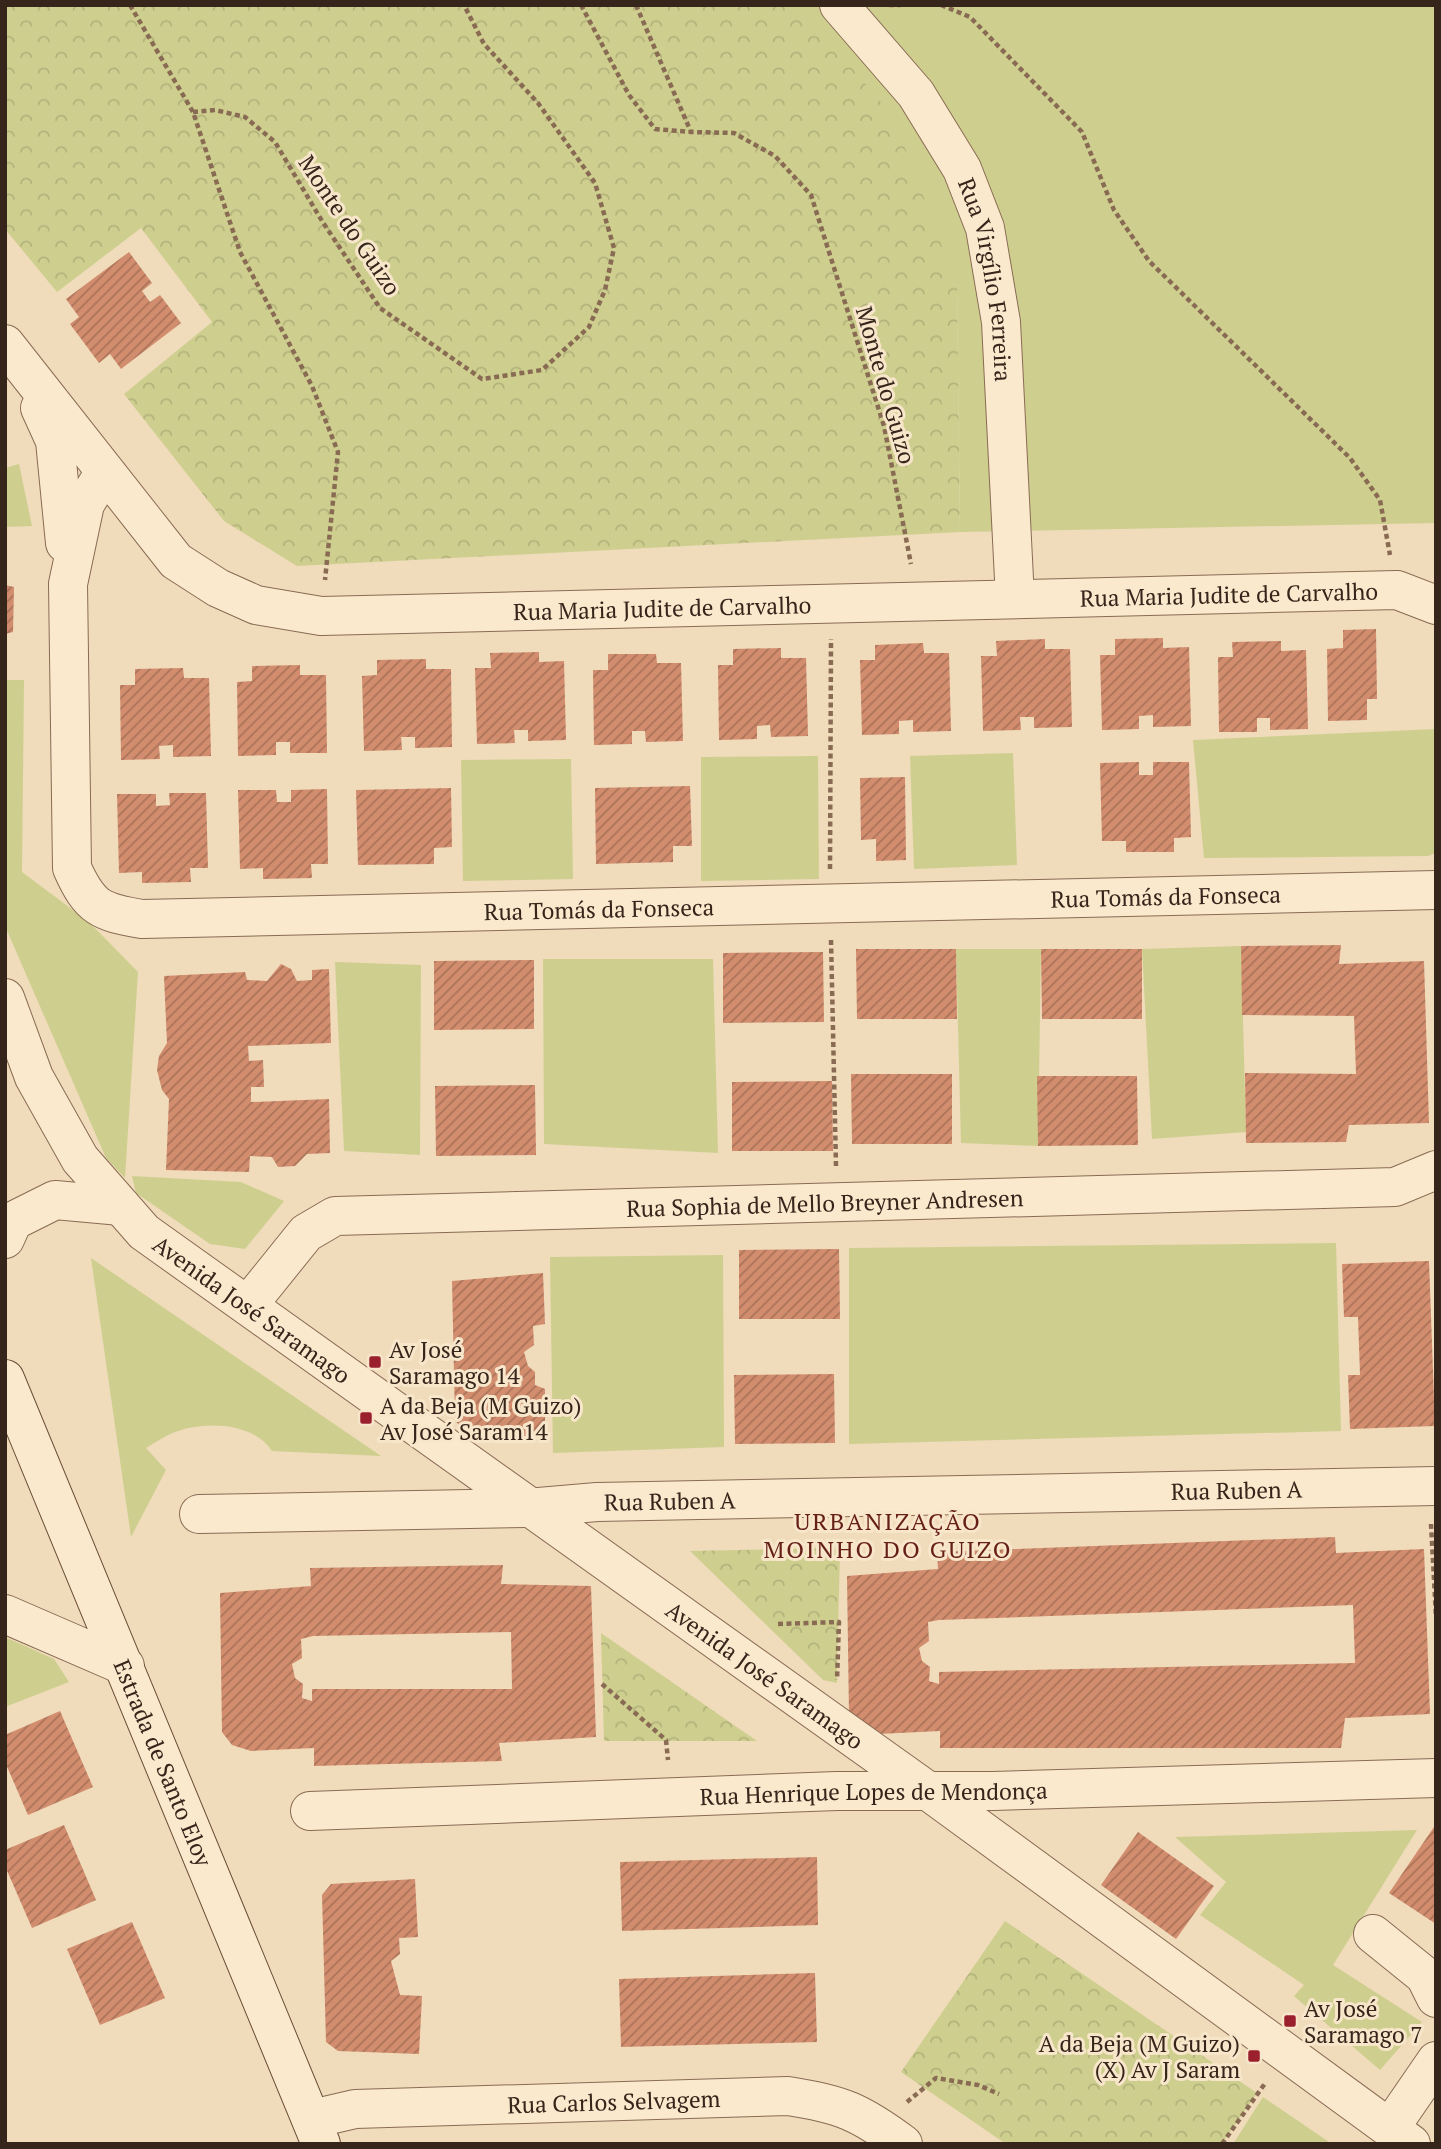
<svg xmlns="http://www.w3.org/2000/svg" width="1441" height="2149" font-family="'PT Serif',serif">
  <defs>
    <pattern id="park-crowns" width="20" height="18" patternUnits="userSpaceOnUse" patternTransform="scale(1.75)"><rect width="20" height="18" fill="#cecf8f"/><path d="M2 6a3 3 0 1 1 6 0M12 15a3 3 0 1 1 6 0" fill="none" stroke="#b2b27b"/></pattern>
    <pattern id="building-hatch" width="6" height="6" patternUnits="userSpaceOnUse" patternTransform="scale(1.75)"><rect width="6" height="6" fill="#d28d6e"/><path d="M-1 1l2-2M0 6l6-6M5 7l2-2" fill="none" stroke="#ab735a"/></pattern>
  </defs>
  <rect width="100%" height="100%" fill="#f0dbbb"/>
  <path fill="#cecf8f" d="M798,5H1436V523L960,532L957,286Z
    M19,464L32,526L5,527V468Z
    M5,680H24L22,872L89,922L138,972L125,1178L106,1158L5,926Z
    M1436,729V853L1428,856L1204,858L1193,740Z
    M1013,753L1017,865L914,869L910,756Z
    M818,756L819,879L701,881V757Z
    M571,759L573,879L463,881L461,760Z
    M1241,946L1246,1132L1152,1139L1142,949Z
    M956,949H1041L1038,1146L961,1143Z
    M543,959H713L718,1153L544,1144Z
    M335,962L421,965L420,1155L344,1151Z
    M132,1176L241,1182L284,1201L245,1249L210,1244L136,1193Z
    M1336,1243L1341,1431L849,1444V1248Z
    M723,1255L724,1447L553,1453L550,1257Z
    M91,1258L381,1456L272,1451C255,1424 210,1421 181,1430C169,1433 156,1442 146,1448L166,1470L131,1537Z
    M5,1637L54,1659L69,1682L5,1707Z
    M1417,1830L1333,1965L1422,2022L1380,2070L1294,1996L1304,1985L1200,1915L1226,1882L1175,1837Z
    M1263,2097L1332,2144H1233Z"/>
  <path fill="url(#park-crowns)" d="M5,5H798L893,116L957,286L960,532L297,566L224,521L124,394L212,322L141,228L57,292L5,229Z
    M840,1548L837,1683L823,1680L690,1551Z
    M601,1633L757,1741H604Z
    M1005,1921L1257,2093L1222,2144H1006L901,2072Z"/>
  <path fill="url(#building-hatch)" fill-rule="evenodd" d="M129,252L152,283L142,291L150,302L160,295L181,323L121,369L110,354L99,363L70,324L79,317L66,299Z
    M5,585L14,587L13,632L5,634Z
    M1376,629L1377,699H1367V720L1328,721L1327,649L1343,648V630Z
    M1163,638V648L1189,647L1191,726L1153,727V715L1139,716V729L1102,730L1100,655H1115V639Z
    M1045,639V649H1070L1072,727L1034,728V717H1020L1021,730L983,731L981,656H997L996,641Z
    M1281,641V651L1306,650L1308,729L1270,730V718H1257V732H1219L1218,657H1233L1232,642Z
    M923,643L924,653H949L951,731L913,732V720L899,721V734L862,735L860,660H875V645Z
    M781,648V658H806L808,736L771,737L770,725L757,726V739L719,740L718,665H733V649Z
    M539,652V662L564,661L566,740L528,741V730H514L515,743L477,744L475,668H491L490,653Z
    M608,654H656L657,663H681L683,741L646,742L645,731H632V744L594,745L593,670H608Z
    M426,659V669H451L452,747L415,748V737H401L402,750L364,751L362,676L377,675V660Z
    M300,665V675H326L327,753H290V742H276V755L238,756L237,682L252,681V666Z
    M183,668L184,678H209L211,756L173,757V745L159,746L160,759L121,760L120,685H135V669Z
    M1139,762V775H1153V762H1189L1191,837L1174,838V852H1126V841H1102L1100,763Z
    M905,777L906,860L876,861V839L861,840L860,778Z
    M690,786L692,846H673V862L596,864L595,788Z
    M451,788L452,847L434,848V864L358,865L356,790Z
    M327,789L328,864H311L312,878L263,879V868L240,869L238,790H276L277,802H291V790Z
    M169,793H206L208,868H190L191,882L142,883V872L119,873L117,794H156V806L170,805Z
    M1341,945L1339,964L1424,961L1429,1123L1349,1125L1346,1142L1246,1143L1245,1073L1356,1074L1354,1016L1242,1015L1241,946Z
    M856,949H956L957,1019H857Z
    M1041,949H1142V1019H1042Z
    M823,952L824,1022L723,1023V953Z
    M534,960V1029L434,1030V961Z
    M281,964L291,969L297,981L312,980V970L329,969L331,1043L248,1046L249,1061L263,1060L264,1087H251V1102L329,1099L330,1153L307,1154L295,1166L278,1167L272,1157L250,1156L249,1172L166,1170L169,1099L162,1090L157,1070L159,1056L167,1043L164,976L245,972L247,980L267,981Z
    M851,1074H952V1144H852Z
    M1037,1076H1137L1138,1145L1038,1146Z
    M832,1081L833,1151H732V1082Z
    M535,1085L536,1155L436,1156L435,1086Z
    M839,1249L840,1319H739V1250Z
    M1429,1261L1435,1426L1350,1429L1348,1375H1360L1358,1317H1344L1342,1264Z
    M543,1273L545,1324L533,1326L534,1345L524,1352L528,1366L535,1372V1385L545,1389V1435L483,1438L464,1432L455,1420L452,1281Z
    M834,1374L835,1443L735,1444L734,1375Z
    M1335,1537L1336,1553L1424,1549L1430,1714L1345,1718L1341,1748H940V1731L878,1734L849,1715L847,1576L938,1569L937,1552ZM1353,1605L1355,1663L939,1672V1684L929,1681L930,1667L922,1661L919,1648L929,1641L928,1622L939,1620Z
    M503,1565L501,1584L591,1586L596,1737L499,1743L502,1761L314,1766V1748L251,1751L232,1745L222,1732L220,1593L311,1586L310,1568ZM511,1632L512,1689H312V1701L302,1698L303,1684L295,1678L292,1664L302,1658L301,1639L313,1636Z
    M60,1711L93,1787L28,1815L5,1762V1735Z
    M1436,1824V1924L1389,1893Z
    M64,1825L96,1900L32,1928L5,1866V1850Z
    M1138,1832L1214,1886L1176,1939L1101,1885Z
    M817,1857L818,1925L622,1931L620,1862Z
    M415,1879L418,1937L399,1938L400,1954L391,1961L400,1995L422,1996L419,2054L338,2051L326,2042L322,1895L331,1884Z
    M132,1922L165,1998L100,2025L67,1949Z
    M815,1973L817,2042L621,2047L619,1979Z"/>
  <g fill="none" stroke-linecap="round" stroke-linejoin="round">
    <defs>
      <g id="minor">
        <path id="s1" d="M839,5L916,94L962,169L985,228L1001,322L1015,599"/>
        <path id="s2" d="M5,344L176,561L218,588L256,605L321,616L1397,590L1436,605"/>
        <path d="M40,408L55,441L65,543"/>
        <path id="s3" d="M104,473L85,504L68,584L72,868C90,908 100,912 142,919L1436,890"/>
        <path id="s4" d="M5,998L34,1077L80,1159L144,1232L928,1791L1411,2144"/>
        <path d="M5,1239L13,1221L55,1200L121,1206"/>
        <path id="s5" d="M248,1305L306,1233L335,1216L1395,1187L1436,1170"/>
        <path id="s6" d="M199,1514L527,1508L597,1502L1436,1486"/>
        <path d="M5,1614L125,1666"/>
        <path id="s7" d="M310,1811L837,1791H993L1436,1778"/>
        <path d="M1373,1934L1425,1976L1436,1998"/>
        <path id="s8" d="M312,2119L355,2109L788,2096C841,2104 860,2112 903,2144"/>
        <path d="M1390,2128L1436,2061"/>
      </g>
      <g id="secondary">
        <path id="s9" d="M5,1379L321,2144"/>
      </g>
    </defs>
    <use href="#minor" stroke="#896b54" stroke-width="40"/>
    <use href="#secondary" stroke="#6a4c37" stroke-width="40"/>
    <path stroke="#896b54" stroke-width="4.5" stroke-dasharray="5 3.5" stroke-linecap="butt" d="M130,5L193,112L240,252L312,386L338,452L325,580
      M581,5L629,95L655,129L691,132
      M636,5L691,132L734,133L775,156L811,195L884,426L911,564
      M889,5H901
      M941,5L970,17L1082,132L1114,210L1149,261L1350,458L1380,500L1390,555
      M193,112L215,110L245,117L275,142L322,221L380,308L482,379L542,370L589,327L605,290L614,248L595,183L538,103L484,44L464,5
      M830,869L831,639
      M831,940L836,1166
      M1431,1524L1436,1617
      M778,1624L839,1622L837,1680
      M602,1684L666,1740L668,1760
      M907,2102L936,2078L978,2085L999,2094
      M1222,2144L1266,2082"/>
    <use href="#minor" stroke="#fbe9ce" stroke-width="38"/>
    <use href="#secondary" stroke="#fbe9ce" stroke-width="38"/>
  </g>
  <g fill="#9b202e" stroke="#f8e6cb" stroke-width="2.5">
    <rect x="368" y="1355" width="14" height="14" rx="3.5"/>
    <rect x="359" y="1411" width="14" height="14" rx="3.5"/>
    <rect x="1283" y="2014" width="14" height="14" rx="3.5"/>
    <rect x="1247" y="2049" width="14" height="14" rx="3.5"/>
  </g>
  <g text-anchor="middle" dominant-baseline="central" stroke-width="6" stroke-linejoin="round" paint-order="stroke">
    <g font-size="23" fill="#36251a" stroke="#f8e6cb">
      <text transform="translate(350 225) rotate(56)">Monte do Guizo</text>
      <text stroke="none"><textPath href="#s1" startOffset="320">Rua Virgílio Ferreira</textPath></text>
      <text transform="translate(886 385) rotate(74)">Monte do Guizo</text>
      <text stroke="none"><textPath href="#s2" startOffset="1342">Rua Maria Judite de Carvalho</textPath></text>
      <text stroke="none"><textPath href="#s2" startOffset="775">Rua Maria Judite de Carvalho</textPath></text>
      <text stroke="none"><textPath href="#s3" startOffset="1519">Rua Tomás da Fonseca</textPath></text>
      <text stroke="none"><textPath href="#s3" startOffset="952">Rua Tomás da Fonseca</textPath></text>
      <text stroke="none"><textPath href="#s5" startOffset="616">Rua Sophia de Mello Breyner Andresen</textPath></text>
      <text stroke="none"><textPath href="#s4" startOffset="408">Avenida José Saramago</textPath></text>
      <text stroke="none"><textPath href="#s6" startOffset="1038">Rua Ruben A</textPath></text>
      <text stroke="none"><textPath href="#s6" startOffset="471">Rua Ruben A</textPath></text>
      <text stroke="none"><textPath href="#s4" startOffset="1038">Avenida José Saramago</textPath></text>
      <text stroke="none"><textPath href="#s9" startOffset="415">Estrada de Santo Eloy</textPath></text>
      <text stroke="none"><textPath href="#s7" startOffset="564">Rua Henrique Lopes de Mendonça</textPath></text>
      <text stroke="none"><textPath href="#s8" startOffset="303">Rua Carlos Selvagem</textPath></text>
    </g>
    <g font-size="23" fill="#36251a" stroke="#f8e6cb" text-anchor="start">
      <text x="389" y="1349">Av José<tspan x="389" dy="26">Saramago 14</tspan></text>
      <text x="380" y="1405">A da Beja (M Guizo)<tspan x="380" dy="26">Av José Saram14</tspan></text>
      <text x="1304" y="2008">Av José<tspan x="1304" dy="26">Saramago 7</tspan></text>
      <text x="1240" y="2043" text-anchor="end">A da Beja (M Guizo)<tspan x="1240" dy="26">(X) Av J Saram</tspan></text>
    </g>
    <g font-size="24" letter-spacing="2" fill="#661f17" stroke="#f8e6cb">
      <text x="888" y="1521">URBANIZAÇÃO<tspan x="888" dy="28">MOINHO DO GUIZO</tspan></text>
    </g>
  </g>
  <rect width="1441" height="2149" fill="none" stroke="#36251a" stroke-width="14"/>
</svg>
